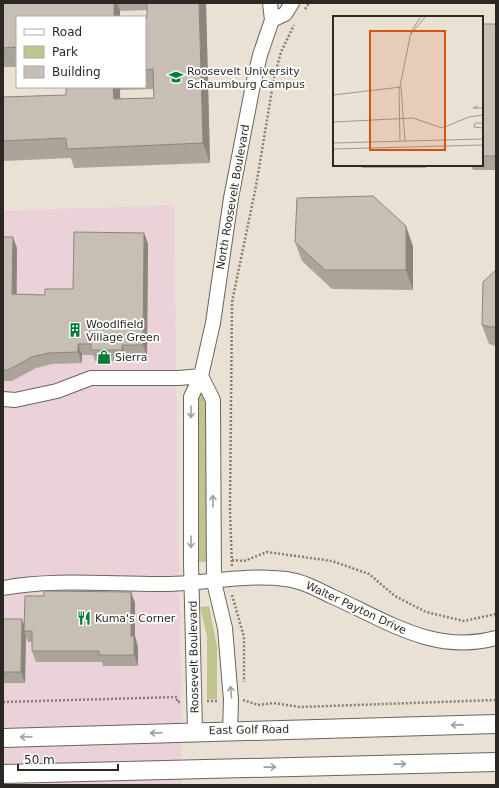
<svg xmlns="http://www.w3.org/2000/svg" width="499" height="788" font-family="'DejaVu Sans',sans-serif">
  <rect width="100%" height="100%" fill="#eae1d5"/>
  <path fill="#ebd1d8" d="M174,205L182,785H3V211Z"/>
  <path fill="#c0c48e" d="M202,391L206,398L207,405L208,558L205,562H200L198,561V394Z
    M209,606L217,647V699H207V636L200,607Z"/>
  <g fill="none" stroke-linecap="round" stroke-linejoin="round">
    <defs>
      <path id="minor" d="M272,20L285,14L292,3
        M201,376L213,400L214,582L225,628L231,700L230,731
        M3,399L15,400L57,391L91,378H179L201,376
        M3,588C55,578 115,585 169,584C207,583 247,574 286,579C302,581 317,589 331,596C386,620 433,655 496,638
        M195,731L191,563V397L201,376L213,323L231,198L253,85L260,55L272,20L270,3"/>
      <path id="major" d="M3,738L496,724
        M3,774L496,762"/>
    </defs>
    <use href="#minor" stroke="#6c655a" stroke-width="16"/>
    <use href="#major" stroke="#6c655a" stroke-width="20"/>
    <path stroke="#837d76" stroke-width="2.5" stroke-dasharray="2 2" stroke-linecap="butt" d="M305,9L309,3
      M232,560L244,561L267,552L332,561L369,574L395,596L426,612L464,621L496,614
      M232,566L230,511L232,302L256,186L274,78L281,52L294,25
      M232,595L244,637V682
      M243,700L258,705L273,703L300,707L496,700
      M207,701H218
      M3,702L177,697V702H182"/>
    <use href="#minor" stroke="#fff" stroke-width="14"/>
    <use href="#major" stroke="#fff" stroke-width="18"/>
  </g>
  <path fill="#aba49a" fill-rule="evenodd" d="M3,3H206L210,163L74,168L71,158L3,161V97L66,95V87H145V18H147V10L120,11V17H17V67H3ZM153,89L154,98L120,99V90Z
    M482,24H496V170H473L471,165H482Z
    M361,165H426V168H362Z
    M144,233L148,244L147,356H126V361H95L93,355H82V363L52,364L36,368L12,381H4L3,377V237L17,248V294L45,295L73,289Z
    M295,242L413,246V290L332,289L302,261Z
    M496,270V346L489,344L482,325Z
    M131,592L135,603V636L138,647V666H103L102,662H36L32,651V642H28L26,636L25,683H3V619L24,624L44,596Z"/>
  <path fill="#8b867d" d="M114,3H117L120,11V17H114Z
    M199,3H206L210,163L203,143Z
    M113,87H119L120,90L121,118L114,99Z
    M406,226L413,246V290L406,270Z
    M144,233L148,244L147,356L143,345Z
    M13,237L17,248L16,305L12,294Z
    M78,344L82,355V363L78,352Z
    M122,345L126,356V361L122,350Z
    M131,592L135,603V636L138,647V666L134,655L131,636Z
    M22,619L26,630L24,631L26,636L25,683L21,672Z"/>
  <path fill="#c7bfb3" stroke="#8b867d" d="M3,3H114V17H17V47L3,48Z
    M147,3H199L203,143L67,149L66,138L3,141V97L66,95V87H113L114,99L154,98L153,69L145,70V18H147Z
    M482,24H496V156H482Z
    M373,196L406,226V270H325L295,242L297,198Z
    M74,232L144,233L143,345H122V350H91V344H78V352L48,353L32,357L8,370H3V237H13L12,294L45,295V289H73Z
    M496,270V327H490L482,325L483,282Z
    M44,591L131,592V636H134V655H99V651H32V631H24L25,596H44Z
    M3,619H22L21,672H3Z"/>
  <defs><path id="oneway-shaft" d="M-6 0H5M1.5-3L5.5 0L1.5 3" fill="none" stroke-width="1.6" stroke-linecap="round" stroke-linejoin="round"/></defs>
  <g stroke="#a09f9d">
    <use href="#oneway-shaft" transform="translate(191 412) rotate(90)"/>
    <use href="#oneway-shaft" transform="translate(213 501) rotate(-91)"/>
    <use href="#oneway-shaft" transform="translate(191 542) rotate(90)"/>
    <use href="#oneway-shaft" transform="translate(231 692) rotate(-95)"/>
    <use href="#oneway-shaft" transform="translate(457 725) rotate(179)"/>
    <use href="#oneway-shaft" transform="translate(156 733) rotate(178)"/>
    <use href="#oneway-shaft" transform="translate(26 737) rotate(178)"/>
    <use href="#oneway-shaft" transform="translate(400 764) rotate(-1)"/>
    <use href="#oneway-shaft" transform="translate(270 767) rotate(-1)"/>
  </g>
  <defs>
    <symbol id="university-bare" viewBox="-9 -9 18 18"><path d="M0-5L7-2L0 1L-7-2ZM-4 1L0 2.5L4 1V4Q0 6-4 4Z" fill="#007e37" stroke="#fff" stroke-width="2.5" paint-order="stroke"/></symbol>
    <symbol id="building-bare" viewBox="-9 -9 18 18"><path d="M-4-6H4V6H1V3H-1V6H-4ZM-2.5-4.3h1.7v1.8h-1.7ZM.8-4.3h1.7v1.8H.8ZM-2.5-1h1.7V.8h-1.7ZM.8-1h1.7V.8H.8Z" fill="#007e37" stroke="#fff" stroke-width="2.5" paint-order="stroke"/></symbol>
    <symbol id="shop-bare" viewBox="-9 -9 18 18"><path d="M-5-2.5h2.3a2.7 3.5 0 0 1 5.4 0H5L5.5 6h-11ZM-1.5-2.5h3a1.5 2.3 0 0 0-3 0Z" fill="#007e37" stroke="#fff" stroke-width="2.5" paint-order="stroke"/></symbol>
    <symbol id="restaurant-bare" viewBox="-9 -9 18 18"><path d="M-5-6h1v4h1v-4h1v4h1v-4h1v5L-1.5 .5V6h-2V.5L-5-1ZM5-6V6H3V1.5H1.5Q1.5-4 5-6Z" fill="#007e37" stroke="#fff" stroke-width="2.5" paint-order="stroke"/></symbol>
  </defs>
  <g fill-rule="evenodd">
    <use href="#university-bare" x="166" y="67" width="20" height="20"/>
    <use href="#building-bare" x="65" y="320" width="20" height="20"/>
    <use href="#shop-bare" x="94" y="347" width="20" height="20"/>
    <use href="#restaurant-bare" x="74" y="608" width="20" height="20"/>
  </g>
  <g text-anchor="middle" dominant-baseline="central" stroke-width="3.5" stroke-linejoin="round" paint-order="stroke">
    <g font-size="11" fill="#2c2925" stroke="#fff" text-anchor="start">
      <text x="187" y="71">Roosevelt University<tspan x="187" dy="13">Schaumburg Campus</tspan></text>
      <text x="86" y="324">Woodlfield<tspan x="86" dy="13">Village Green</tspan></text>
      <text x="115" y="357">Sierra</text>
      <text x="95" y="618">Kuma's Corner</text>
    </g>
    <g font-size="11" fill="#2c2925" stroke="#fff">
      <text transform="translate(233 197) rotate(-80)">North Roosevelt Boulevard</text>
      <text transform="translate(356 608) rotate(25)">Walter Payton Drive</text>
      <text transform="translate(194 657) rotate(-91)">Roosevelt Boulevard</text>
      <text transform="translate(249 730) rotate(-1)">East Golf Road</text>
    </g>
  </g>
  <g transform="translate(333 16)">
    <rect width="150" height="150" fill="#eae1d5"/>
    <path fill="none" stroke="#9e978f" stroke-width="1" d="M78,18L93,0M68,71L72,125M0,79L68,71M145,90L140,92H150M0,106L80,102L109,112L136,101L150,99M150,107H142L141,111L150,112M67,125L66,75L78,16L88,0M0,127L150,123M0,133L150,129"/>
    <path fill="#d5540e" fill-opacity="0.15" stroke="#d5540e" stroke-width="2" d="M37,15H112V134H37Z"/>
    <rect width="150" height="150" fill="none" stroke="#2c2925" stroke-width="2"/>
  </g>
  <rect width="499" height="788" fill="none" stroke="#2c2925" stroke-width="8"/>
  <rect x="16" y="16" width="130" height="72" fill="#ffffff" stroke="#aba9a8"/>
  <rect x="24" y="29" width="20" height="6" fill="#ffffff" stroke="#aba9a8"/>
  <text x="52" y="36" font-size="12" fill="#2c2925">Road</text>
  <rect x="24" y="46" width="20" height="12" fill="#c0c48e" stroke="#aba9a8"/>
  <text x="52" y="56" font-size="12" fill="#2c2925">Park</text>
  <rect x="24" y="66" width="20" height="12" fill="#c7bfb3" stroke="#aba9a8"/>
  <text x="52" y="76" font-size="12" fill="#2c2925">Building</text>
  <path d="M18 764v6h100v-6" fill="none" stroke="#2c2925" stroke-width="2"/>
  <text x="24" y="764" font-size="12" fill="#2c2925" stroke="#ffffff" stroke-width="3" paint-order="stroke">50 m</text>
</svg>
